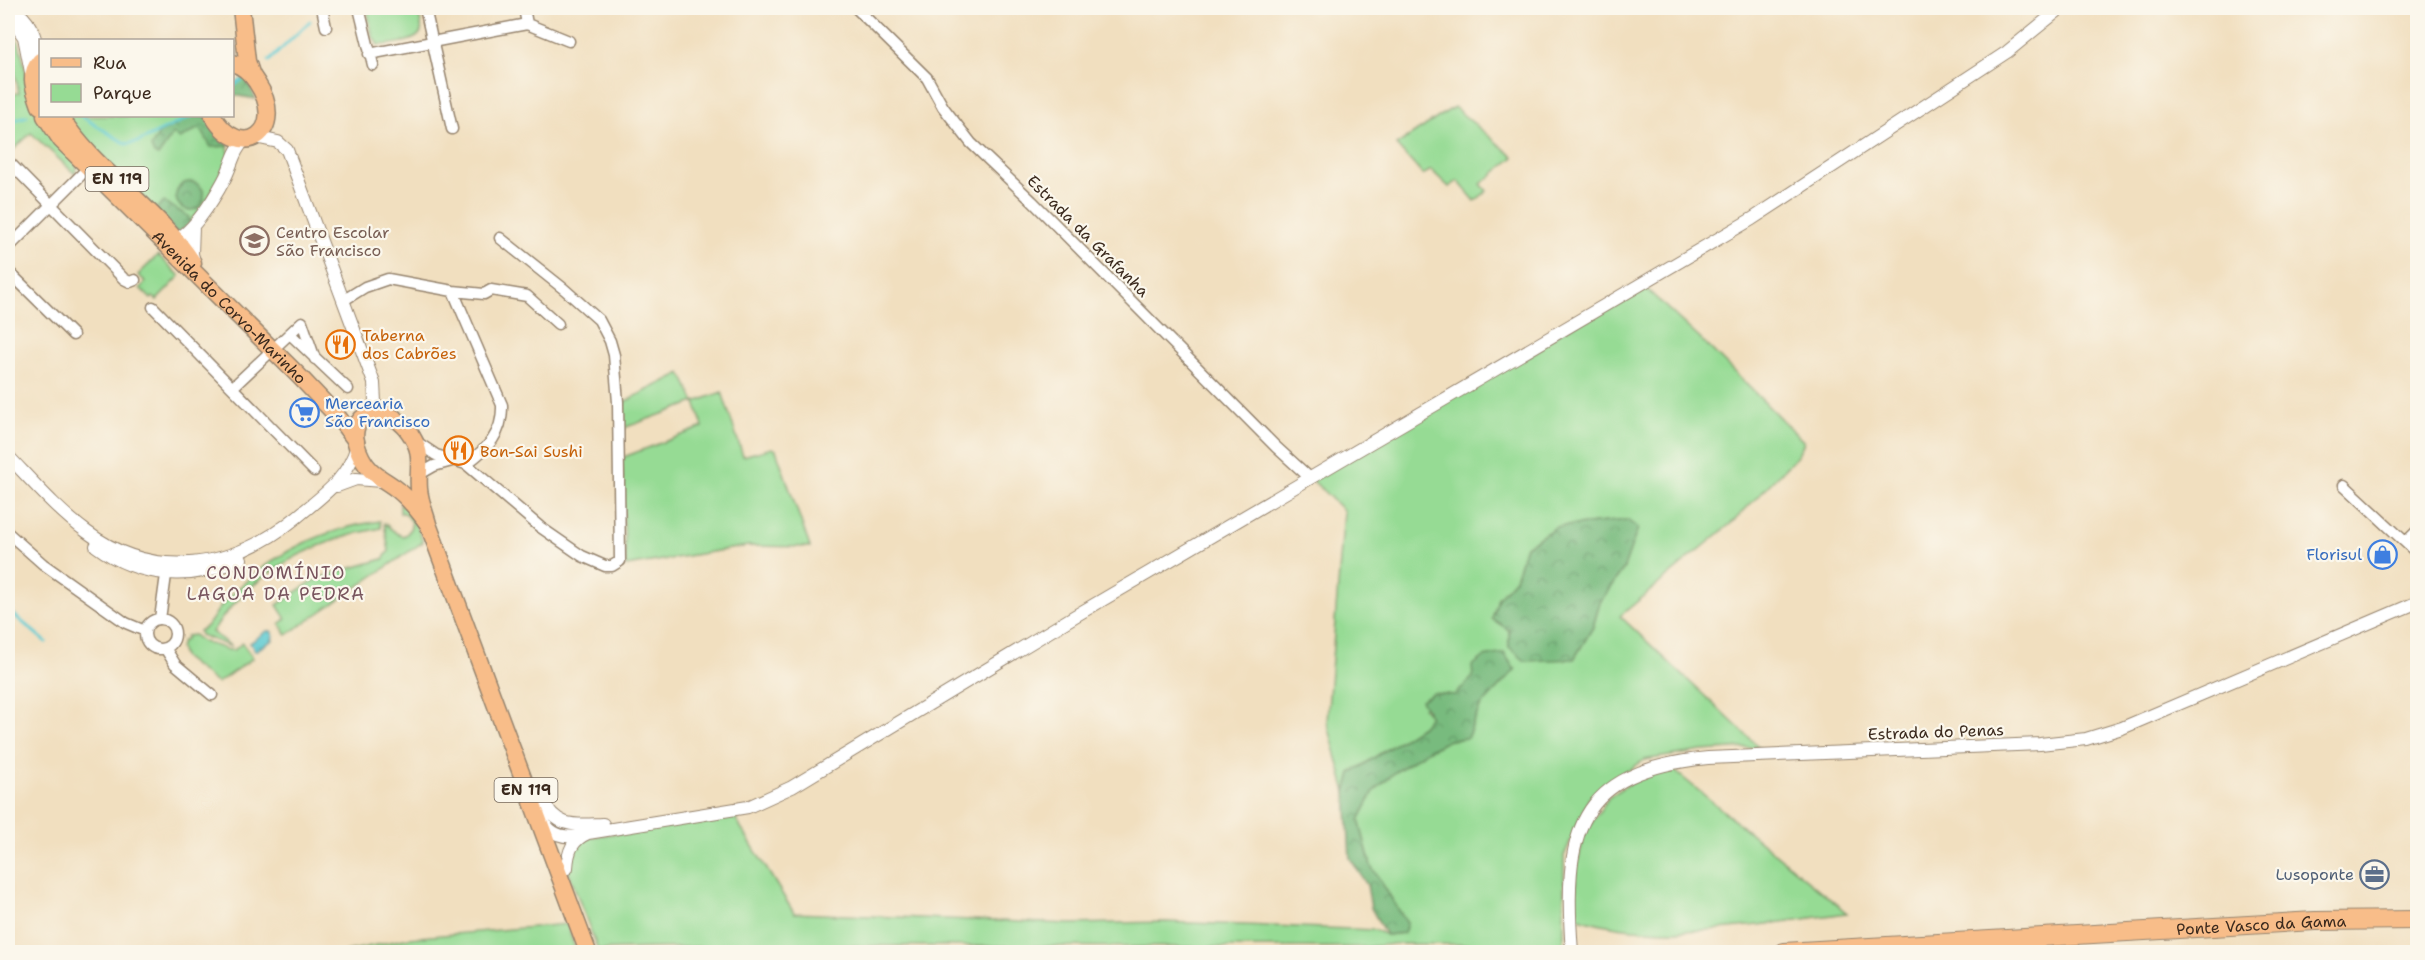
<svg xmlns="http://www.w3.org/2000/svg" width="2425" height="960" font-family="'Shantell Sans',sans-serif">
  <defs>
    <pattern id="forest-crowns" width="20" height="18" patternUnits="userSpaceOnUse" patternTransform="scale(1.5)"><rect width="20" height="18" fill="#78bb7e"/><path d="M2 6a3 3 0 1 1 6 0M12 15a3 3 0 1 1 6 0" fill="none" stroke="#649867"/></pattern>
    <pattern id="water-ripples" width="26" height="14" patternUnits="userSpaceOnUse" patternTransform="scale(1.5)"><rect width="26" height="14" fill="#5dcad1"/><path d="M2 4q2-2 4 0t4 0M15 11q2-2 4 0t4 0" fill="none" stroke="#4ea4a9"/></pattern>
  </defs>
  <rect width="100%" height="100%" fill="#fbf7ec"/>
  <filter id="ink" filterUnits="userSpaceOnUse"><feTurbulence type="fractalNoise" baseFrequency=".0167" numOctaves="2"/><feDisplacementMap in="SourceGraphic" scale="12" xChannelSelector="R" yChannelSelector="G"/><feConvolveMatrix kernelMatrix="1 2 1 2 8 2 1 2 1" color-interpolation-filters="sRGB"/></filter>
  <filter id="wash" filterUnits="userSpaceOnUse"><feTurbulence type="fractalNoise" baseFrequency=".008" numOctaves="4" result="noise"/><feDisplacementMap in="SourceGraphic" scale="24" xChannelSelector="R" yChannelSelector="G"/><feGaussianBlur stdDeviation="1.35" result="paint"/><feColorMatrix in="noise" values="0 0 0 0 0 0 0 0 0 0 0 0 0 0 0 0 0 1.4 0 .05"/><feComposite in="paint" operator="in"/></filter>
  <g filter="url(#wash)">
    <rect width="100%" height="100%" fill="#f1dfbf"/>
    <path fill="#96db94" stroke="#688259" stroke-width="1.5" fill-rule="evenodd" d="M367,8H417C418,14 423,25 421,31C419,42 388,45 378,45L372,35Z
      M8,27L19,43L34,104L77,164L75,174L31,133L10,153L8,151V95L19,93L8,40Z
      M1454,107L1514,157L1481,184L1487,191L1475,201L1458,181L1449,187L1431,170L1423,175L1396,145Z
      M63,116H208L226,139L230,156L203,208L177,234Z
      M158,255L180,276L157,300L153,297L151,299L140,288L146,282L138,275Z
      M1642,285L1709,347L1804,442L1798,455L1735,520L1620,616L1759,747L1702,751L1644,760L1589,798L1564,856V945L1394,944L1367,947C1111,949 854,941 598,950L567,868L576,845L590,837L734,816L794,913L1070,924L1165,922L1376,930L1386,935L1404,933L1407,923L1371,866L1359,820L1374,791L1395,772L1427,751L1449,740L1467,738L1480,707L1515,669L1474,677L1455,695L1423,708L1430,716L1422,726L1351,773L1346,792L1327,721L1344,511L1310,478ZM1627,520L1624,568L1600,602L1593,627L1574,659H1551L1509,647V630L1498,598L1515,579L1526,546L1556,527Z
      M681,373L695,402L722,392L743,456L772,448L776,450L810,547L748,546L626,566L621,458L703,427L695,402L621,429L620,404Z
      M400,504L412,514L423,542L287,635L280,624L286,619L277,605L313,581L328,575L332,580L334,578L330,574L383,559L389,551L384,523C393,529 406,549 412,522L405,513H400Z
      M380,521L381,528C312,541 251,573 212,632L232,647L200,635L199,631C210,626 213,617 220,607C227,599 235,591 243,584C281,549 329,528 380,521Z
      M194,635L201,641L229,650H234L242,643L253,658L217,683L183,657L180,648L182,641L186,640V636Z
      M1668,767L1675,771L1847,913C1763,924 1658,945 1576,917V872L1584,834L1609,797L1644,774Z
      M567,924L576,951L343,952L409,938Z"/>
    <path fill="url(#forest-crowns)" stroke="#5a724e" stroke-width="1.5" d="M245,77L256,99L233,95L232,86Z
      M192,116H208L226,139L229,146L211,147L202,131L197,129L180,139L173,134L158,156L154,154L151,147L159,133Z
      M176 196a14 14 0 1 1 28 0a14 14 0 1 1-28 0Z
      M164,202L188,216L190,223L177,234L155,209Z
      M1627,520L1638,528L1624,568L1600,602L1593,627L1574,659L1525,661L1509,647V630L1492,619L1498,598L1515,579L1526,546L1556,527Z
      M1504,653L1515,670L1480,707L1467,738L1449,740L1427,751L1395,772L1374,791L1359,820L1371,866L1407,923L1404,933L1386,935L1371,908L1367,885L1350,858L1346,792L1351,773L1422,726L1430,716L1421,700L1433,693L1455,695L1473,677L1472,666L1484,657Z"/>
    <path fill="url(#water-ripples)" stroke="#4c7a78" stroke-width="1.5" d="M267,631H271L274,636L272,638L273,640L255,651L250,643Z"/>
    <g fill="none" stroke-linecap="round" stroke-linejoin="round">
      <path stroke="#5dcad1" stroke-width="3" d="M269,61L310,21
        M232,87L242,80
        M81,116L126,144L138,142L192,116
        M8,122L27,116
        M8,610L46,642"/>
    </g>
  </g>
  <g filter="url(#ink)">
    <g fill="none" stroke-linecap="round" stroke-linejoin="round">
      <defs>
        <path id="minor" d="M322,8L326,27
          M359,8L373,65
          M425,8L452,129
          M524,8L527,24
          M856,8L927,78L943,107L971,143L1032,201L1276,447L1310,478
          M369,54L527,24L569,41
          M8,161L124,279L130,282L135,280
          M8,248L88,168
          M8,271L73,335
          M453,291L502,405C503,434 488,448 466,464
          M344,300L365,287L388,279L453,291L484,294L491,290L527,296L558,324
          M153,307L314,471
          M290,334L348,389
          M233,387L302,322L315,359
          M415,441L436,455L466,464L540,527L582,556L605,566H612L620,561L618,402L614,355L610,341L599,320L564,289L500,238
          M420,474L434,466L452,461
          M2344,485L2418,554
          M8,533L43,564L126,623L145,631
          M2406,542L2418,530
          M160,619L166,575L160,567
          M145 634a15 15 0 1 1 30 0a15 15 0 1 1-30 0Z
          M165,648L175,664L212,695"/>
        <path id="tertiary" d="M11,8C31,19 36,37 40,59
          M8,14L24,37L32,77
          M255,137L278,142L287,150L374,383L375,402L369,413
          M193,226L192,254L194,261
          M168,241C188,242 215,197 224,180C232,166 233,150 246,139
          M8,456C33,482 57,510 87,532C154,582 234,569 297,517C323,495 347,480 357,446
          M337,486L356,479L381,481
          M96,546C140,579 192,581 241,559
          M542,800C558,829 574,825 603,824
          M542,818C549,835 565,839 582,835
          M567,868C568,851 572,840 588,833L748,807L792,787L1075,616L1752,219L2007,52L2061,8
          M1572,952C1563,834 1575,771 1708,758L2040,744L2086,739L2122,728L2418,602"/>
        <g id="primary">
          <path d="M241,8L247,61L252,76"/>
          <path d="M40,61C27,76 35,90 40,106"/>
          <path id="s1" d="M45,116L61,140L299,376L338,417L356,441"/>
          <path d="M60,116C94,171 157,207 193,263"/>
          <path d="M213,116C241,164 289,131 257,83C251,73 244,66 232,63"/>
          <path d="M428,524C419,511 410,500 398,490C381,477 368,474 359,452C342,411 386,399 409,432C425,454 417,466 419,489C420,501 425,513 428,524L588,952"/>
        </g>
        <g id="motorway">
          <path id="s2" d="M1784,952L2315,921L2418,920"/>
        </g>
      </defs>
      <use href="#minor" stroke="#96846e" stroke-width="13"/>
      <use href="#tertiary" stroke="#96846e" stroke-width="14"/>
      <use href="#primary" stroke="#96846e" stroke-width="19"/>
      <use href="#motorway" stroke="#96846e" stroke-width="20"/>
      <use href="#minor" stroke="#fff" stroke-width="10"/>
      <use href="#tertiary" stroke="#fff" stroke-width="12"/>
      <use href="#primary" stroke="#f8bd89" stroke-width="16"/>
      <use href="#motorway" stroke="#f8bd89" stroke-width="18"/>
    </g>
  </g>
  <defs>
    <symbol id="school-ring" viewBox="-11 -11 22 22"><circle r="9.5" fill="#fbf7ec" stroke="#8d6e63" stroke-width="1.5"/><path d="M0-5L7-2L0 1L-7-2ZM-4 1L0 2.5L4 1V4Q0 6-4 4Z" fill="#8d6e63"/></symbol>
    <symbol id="restaurant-ring" viewBox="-11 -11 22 22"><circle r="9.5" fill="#fbf7ec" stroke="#e8710a" stroke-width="1.5"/><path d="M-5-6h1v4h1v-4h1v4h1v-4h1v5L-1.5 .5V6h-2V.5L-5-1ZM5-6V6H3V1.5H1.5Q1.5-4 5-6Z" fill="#e8710a"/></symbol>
    <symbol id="supermarket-ring" viewBox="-11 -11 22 22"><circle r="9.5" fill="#fbf7ec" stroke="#3f7fe0" stroke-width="1.5"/><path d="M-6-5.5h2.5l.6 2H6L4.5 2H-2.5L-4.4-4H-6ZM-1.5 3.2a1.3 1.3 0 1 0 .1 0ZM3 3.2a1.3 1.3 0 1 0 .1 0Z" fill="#3f7fe0"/></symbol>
    <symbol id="shop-ring" viewBox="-11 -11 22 22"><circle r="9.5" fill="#fbf7ec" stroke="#3f7fe0" stroke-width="1.5"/><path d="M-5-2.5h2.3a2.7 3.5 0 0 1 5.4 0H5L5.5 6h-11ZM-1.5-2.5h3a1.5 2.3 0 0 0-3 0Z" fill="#3f7fe0"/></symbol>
    <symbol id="office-ring" viewBox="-11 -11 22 22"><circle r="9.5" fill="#fbf7ec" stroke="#5c6f8a" stroke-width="1.5"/><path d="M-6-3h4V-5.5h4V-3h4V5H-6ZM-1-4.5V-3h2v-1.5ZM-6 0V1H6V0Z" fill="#5c6f8a"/></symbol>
  </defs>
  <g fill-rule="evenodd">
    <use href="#school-ring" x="238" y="224" width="33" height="33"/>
    <use href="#restaurant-ring" x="324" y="328" width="33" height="33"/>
    <use href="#supermarket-ring" x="288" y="396" width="33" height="33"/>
    <use href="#restaurant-ring" x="442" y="434" width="33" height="33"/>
    <use href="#shop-ring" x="2366" y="538" width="33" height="33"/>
    <use href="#office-ring" x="2358" y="858" width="33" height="33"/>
  </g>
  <g text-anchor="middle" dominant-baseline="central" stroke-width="4.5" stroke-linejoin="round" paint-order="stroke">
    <g fill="#fbf7ec" stroke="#75685c" stroke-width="1.5">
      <rect x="85.5" y="167" width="63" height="24" rx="4.5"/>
      <rect x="494.5" y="778" width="63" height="24" rx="4.5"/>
    </g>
    <g font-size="15" font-weight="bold" fill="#3b2a1e">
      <text x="117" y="179">EN 119</text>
      <text x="526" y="790">EN 119</text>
    </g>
    <g font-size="16" fill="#785e54" stroke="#fbf7ec" text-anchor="start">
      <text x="276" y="232">Centro Escolar<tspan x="276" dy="18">São Francisco</tspan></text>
    </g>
    <g font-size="16" fill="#3b2a1e" stroke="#fbf7ec">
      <text transform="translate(1088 236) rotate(45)">Estrada da Grafanha</text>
      <text stroke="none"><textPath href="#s1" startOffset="266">Avenida do Corvo-Marinho</textPath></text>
      <text transform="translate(1936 732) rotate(-2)">Estrada do Penas</text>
      <text stroke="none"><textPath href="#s2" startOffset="478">Ponte Vasco da Gama</textPath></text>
    </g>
    <g font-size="16" fill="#c56008" stroke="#fbf7ec" text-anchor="start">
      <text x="362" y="335">Taberna<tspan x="362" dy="18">dos Cabrões</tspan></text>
      <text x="480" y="451">Bon-Sai Sushi</text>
    </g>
    <g font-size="16" fill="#366cbe" stroke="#fbf7ec" text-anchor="start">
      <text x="325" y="403">Mercearia<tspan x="325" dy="18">São Francisco</tspan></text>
      <text x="2362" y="554" text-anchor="end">Florisul</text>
    </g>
    <g font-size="16" fill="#4e5e75" stroke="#fbf7ec" text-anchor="end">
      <text x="2354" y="874">Lusoponte</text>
    </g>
    <g font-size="18" letter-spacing="1.5" fill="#78545d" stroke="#fbf7ec">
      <text x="276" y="573">CONDOMÍNIO<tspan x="276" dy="21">LAGOA DA PEDRA</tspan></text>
    </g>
  </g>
  <rect width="2425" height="960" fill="none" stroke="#fbf7ec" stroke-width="30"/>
  <rect x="39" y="39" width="195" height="78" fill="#fbf7ec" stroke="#aea59a" stroke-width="1.5"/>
  <rect x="51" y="58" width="30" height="9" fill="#f8bd89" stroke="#aea59a" stroke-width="1.5"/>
  <text x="93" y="69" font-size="18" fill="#3b2a1e">Rua</text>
  <rect x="51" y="84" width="30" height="18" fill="#96db94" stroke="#aea59a" stroke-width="1.5"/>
  <text x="93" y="99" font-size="18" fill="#3b2a1e">Parque</text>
</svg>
